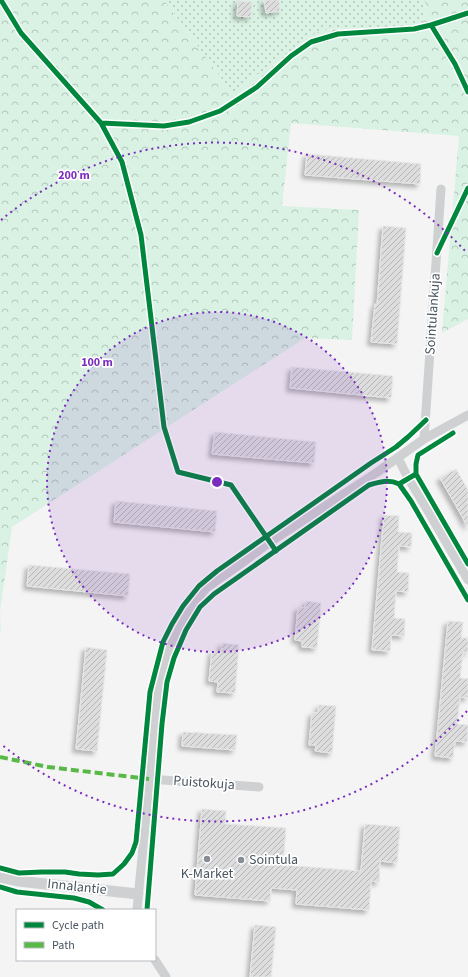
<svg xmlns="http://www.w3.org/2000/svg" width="468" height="977" font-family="'Source Sans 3',sans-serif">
  <defs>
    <pattern id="grass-dots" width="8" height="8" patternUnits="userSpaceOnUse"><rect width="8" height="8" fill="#d9f2e3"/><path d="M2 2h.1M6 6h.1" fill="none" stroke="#b2c7bb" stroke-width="1.8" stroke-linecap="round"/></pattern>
    <pattern id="forest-crowns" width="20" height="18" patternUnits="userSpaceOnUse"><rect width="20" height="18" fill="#d9f2e3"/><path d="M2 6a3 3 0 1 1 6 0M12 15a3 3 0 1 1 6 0" fill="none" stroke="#b2c7bb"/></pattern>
    <pattern id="building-hatch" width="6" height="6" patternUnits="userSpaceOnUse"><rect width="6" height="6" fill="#ddddde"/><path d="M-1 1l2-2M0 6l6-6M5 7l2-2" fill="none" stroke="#b5b6b7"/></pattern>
    <filter id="shadow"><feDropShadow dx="-3.5" dy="3.5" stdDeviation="2" flood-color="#0004"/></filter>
  </defs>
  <rect width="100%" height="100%" fill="#f4f4f4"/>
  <path fill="url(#grass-dots)" d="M164,0H426L425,19L420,26L320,30L232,93Z"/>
  <path fill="url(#forest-crowns)" d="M0,0H164L232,93L320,30L414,29L425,19L426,0H468V319L442,333L459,136L291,123L282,206L359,210L352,340L305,338L12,527L0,612L1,633H0Z"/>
  <path fill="url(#building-hatch)" stroke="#e5e6e7" filter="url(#shadow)" d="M264,0H279L280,11L266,13Z
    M238,1L252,2L251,17L237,16Z
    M307,154L421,164L420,184L305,175Z
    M383,226L406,228L397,344L371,342L375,304L377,305Z
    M292,367L393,376L391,398L290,388Z
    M215,432L316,442L314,463L212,454Z
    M456,469L468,490V527L440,478Z
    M116,501L217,511L215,532L114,522Z
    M384,515L399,516L398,532L412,533L411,547L399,546L397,572L409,573L408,592L396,591L394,618L405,619L404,636L391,635L390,651L372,650Z
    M29,565L130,574L128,596L27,586Z
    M306,601L321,603L317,648L302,647V641L295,640L298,607L305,608Z
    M448,621L463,622L461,638H468V652H463L460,678L468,679V698L460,697L457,724L468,725L467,742L455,741L453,758L435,756Z
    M222,643L239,645L235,693L217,692L218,682L209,681L212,651L221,652Z
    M86,647L107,650L97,751L76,749Z
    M319,705L336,706L332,753L315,751L316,745H309L312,713H318Z
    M183,732L237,735L235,750L182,746Z
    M202,809L226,811L225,824L286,828L283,865L361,871L365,824L400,827L397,863L380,861L379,882L371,881L369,910L296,904L297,890L271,888L270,901L195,895Z
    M255,925L276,927L271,977H250Z"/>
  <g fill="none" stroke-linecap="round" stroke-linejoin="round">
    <path stroke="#ced0d2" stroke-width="9" d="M424,439L441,189
      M398,458L408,478L425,506L468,580
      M149,779L259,787
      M137,910L158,689L167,653L189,610L206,588L246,560L270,542L376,473L424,439L468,415
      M155,960L166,977"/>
    <path stroke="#ced0d2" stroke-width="11" d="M0,877L18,881L138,894"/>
    <path stroke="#58b947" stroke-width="4" stroke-dasharray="8 4" stroke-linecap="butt" d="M0,757L48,767L149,779"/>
    <defs>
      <path id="cycleway" d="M1,0L21,33L101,123L122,162L141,235L164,427L178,472L231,485L276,551
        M431,25L455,64L468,92
        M101,123L164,126L189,122L220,111L257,87L291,56L311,42L338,34L414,29L431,25L468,13
        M437,253L468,188
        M416,474L468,564
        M399,484L411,501L468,600
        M0,868L19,873L42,872H65L79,874L98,875L113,874L124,864L132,853L136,842L150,692L163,642L172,624L183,606L199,586L217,571L371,463L396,447L408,437L426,420
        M0,887L17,892L74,898L89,902L103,910
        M147,910L162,724L167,682L174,658L186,630L200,607L214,594L369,485C379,482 389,479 399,484L416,474V464L418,455L453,433"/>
    </defs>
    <use href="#cycleway" stroke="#fff" stroke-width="8"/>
    <use href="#cycleway" stroke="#00873e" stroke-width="5"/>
  </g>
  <circle cx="217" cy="482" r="170" fill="#7b2cbf" fill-opacity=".12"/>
  <g fill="none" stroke="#7b2cbf" stroke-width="2" stroke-dasharray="2 4">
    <circle cx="217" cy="482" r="170"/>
    <path d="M467 711A339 339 0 0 1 1 744M1 220A339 339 0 0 1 467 253"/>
  </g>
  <g fill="#868d94" stroke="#fff" stroke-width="1.5">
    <circle cx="207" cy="859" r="4"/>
    <circle cx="241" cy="860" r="4"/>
  </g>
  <g text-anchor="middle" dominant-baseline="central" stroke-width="3.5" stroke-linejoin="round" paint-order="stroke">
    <g font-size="14" fill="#4a5661" stroke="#fff">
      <text transform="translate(433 314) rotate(-86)">Sointulankuja</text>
      <text transform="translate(204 783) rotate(4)">Puistokuja</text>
      <text transform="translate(77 887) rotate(6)">Innalantie</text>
    </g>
    <g font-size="14" fill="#4a5661" stroke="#fff" text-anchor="start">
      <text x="249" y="860">Sointula</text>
      <text x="207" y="874" text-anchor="middle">K-Market</text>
    </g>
  </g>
  <circle cx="217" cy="482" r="6" fill="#7b2cbf" stroke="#fff" stroke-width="2"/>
  <g font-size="12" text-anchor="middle" font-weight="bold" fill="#7b2cbf" stroke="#fff" stroke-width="3.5" stroke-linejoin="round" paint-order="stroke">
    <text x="74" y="179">200 m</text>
    <text x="97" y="366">100 m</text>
  </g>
  <rect x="16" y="909" width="140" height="52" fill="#ffffff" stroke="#b7bbc0"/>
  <rect x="24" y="922" width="20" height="6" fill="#00873e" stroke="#b7bbc0"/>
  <text x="52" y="929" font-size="12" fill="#4a5661">Cycle path</text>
  <rect x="24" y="942" width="20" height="6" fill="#58b947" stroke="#b7bbc0"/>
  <text x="52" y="949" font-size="12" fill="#4a5661">Path</text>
</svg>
